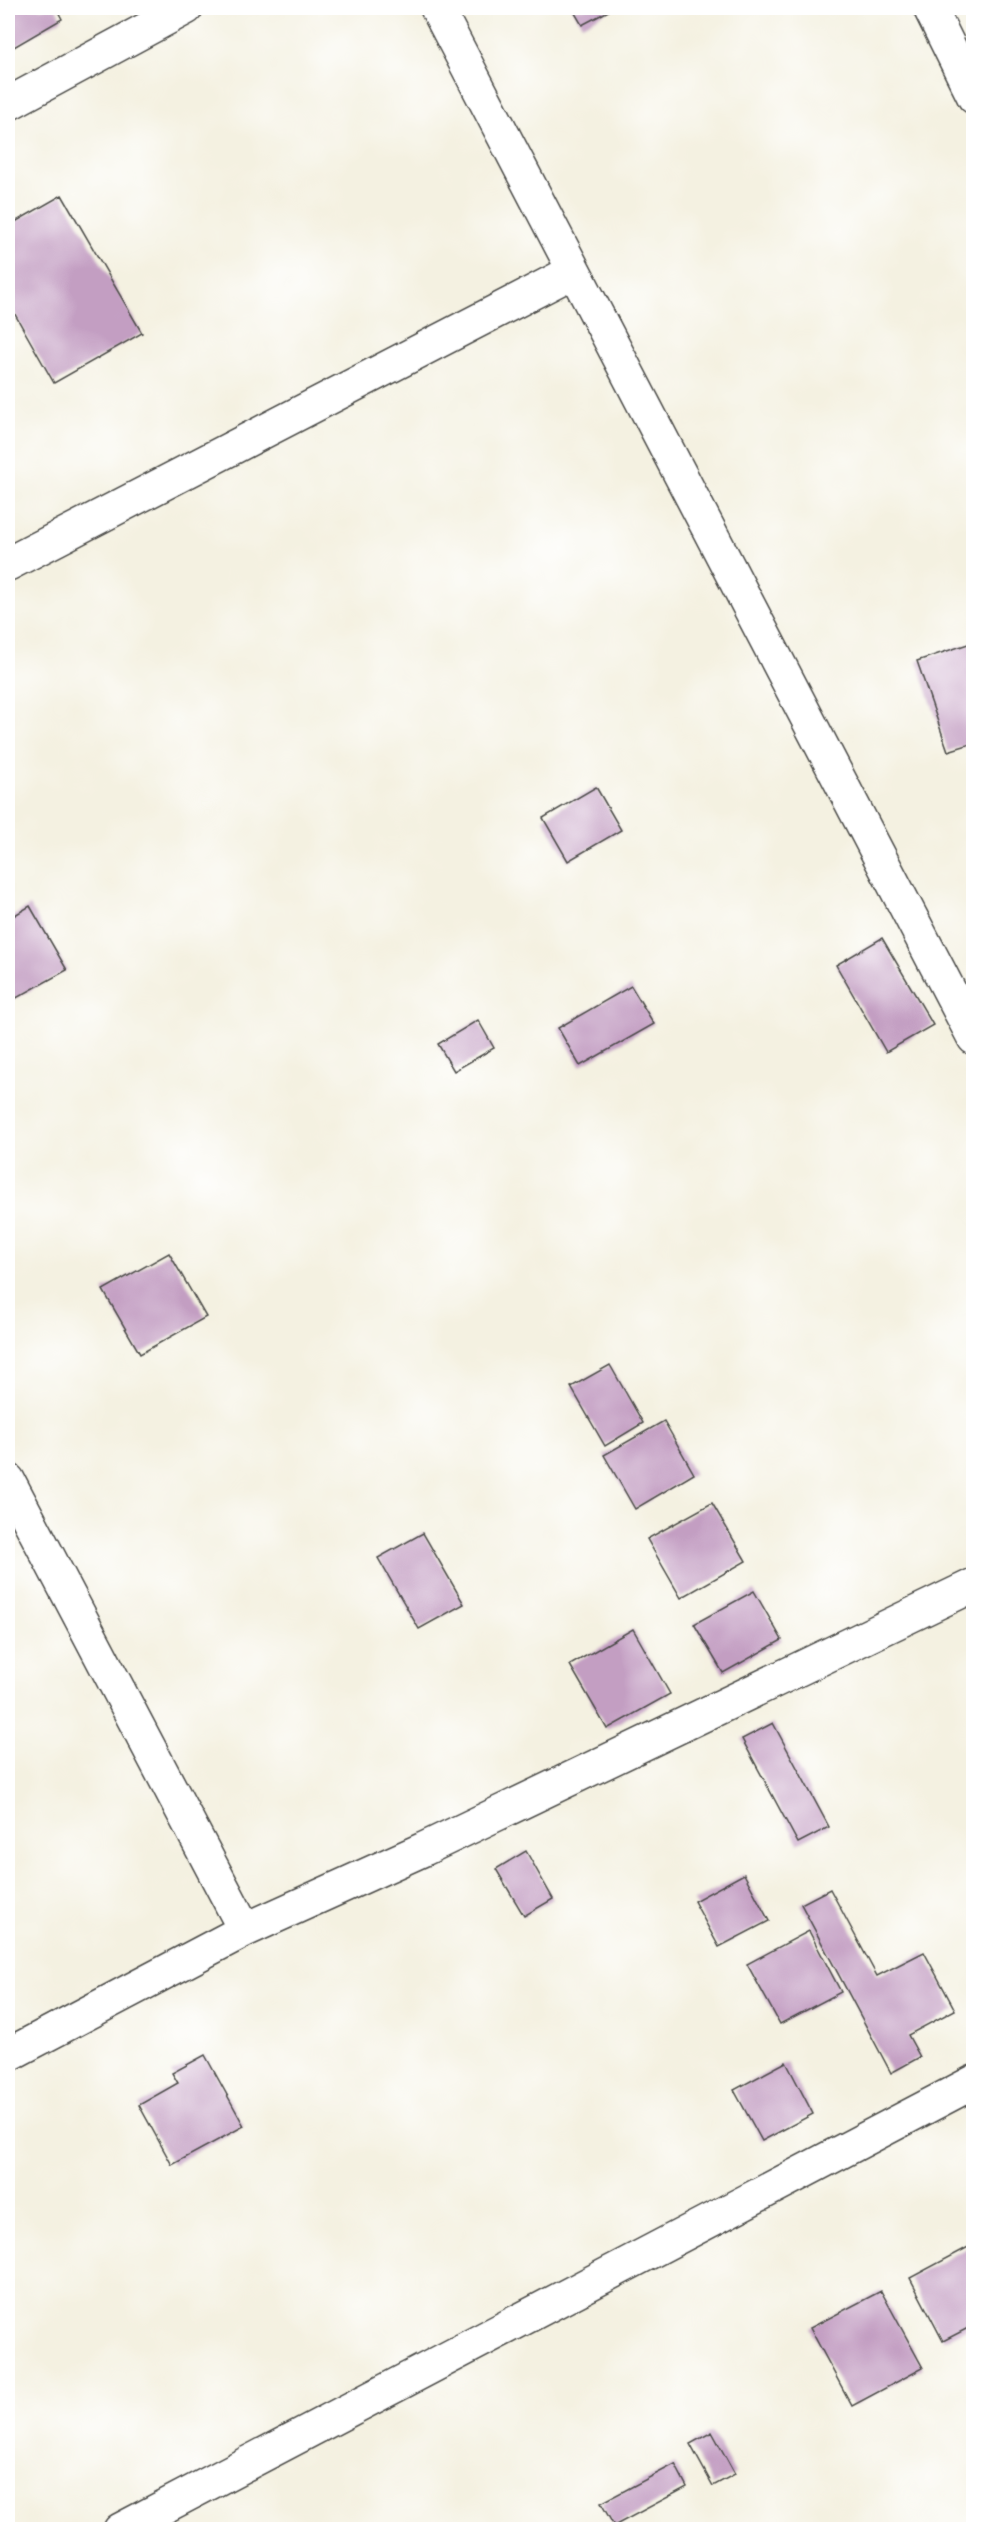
<svg xmlns="http://www.w3.org/2000/svg" width="981" height="2537" font-family="'Old Standard TT',serif">
  <rect width="100%" height="100%" fill="#fff"/>
  <filter id="ink" filterUnits="userSpaceOnUse"><feTurbulence type="fractalNoise" baseFrequency=".0167" numOctaves="2"/><feDisplacementMap in="SourceGraphic" scale="12" xChannelSelector="R" yChannelSelector="G"/><feConvolveMatrix kernelMatrix="1 2 1 2 8 2 1 2 1" color-interpolation-filters="sRGB"/></filter>
  <filter id="wash" filterUnits="userSpaceOnUse"><feTurbulence type="fractalNoise" baseFrequency=".008" numOctaves="4" result="noise"/><feDisplacementMap in="SourceGraphic" scale="24" xChannelSelector="R" yChannelSelector="G"/><feGaussianBlur stdDeviation="1.35" result="paint"/><feColorMatrix in="noise" values="0 0 0 0 0 0 0 0 0 0 0 0 0 0 0 0 0 1.4 0 .05"/><feComposite in="paint" operator="in"/></filter>
  <g filter="url(#wash)">
    <rect width="100%" height="100%" fill="#f4f1e1"/>
    <g id="blocks">
      <path fill="#c39ec2" d="M8,8H56L62,19L14,47L8,36Z
        M572,8H614L582,25Z
        M62,195L142,333L54,383L8,302V226Z
        M974,642V743L948,751L917,661Z
        M596,787L621,830L568,861L543,818Z
        M30,906L67,970L11,1001L8,995V919Z
        M882,938L933,1025L886,1052L836,965Z
        M631,986L654,1024L580,1066L558,1028Z
        M478,1020L494,1048L454,1071L438,1044Z
        M169,1253L206,1317L140,1354L103,1290Z
        M610,1365L643,1423L605,1446L571,1387Z
        M664,1421L694,1474L635,1509L604,1455Z
        M712,1503L746,1561L681,1598L647,1539Z
        M423,1533L464,1604L419,1629L378,1558Z
        M754,1591L782,1640L723,1673L694,1624Z
        M633,1629L670,1694L607,1729L570,1665Z
        M773,1723L829,1827L798,1843L742,1739Z
        M526,1851L553,1899L524,1916L496,1869Z
        M744,1874L769,1921L719,1947L694,1901Z
        M830,1889L877,1976L924,1952L955,2010L908,2035L920,2057L891,2073L801,1904Z
        M809,1931L841,1992L780,2024L747,1964Z
        M205,2055L244,2126L172,2165L139,2105L178,2083L172,2073Z
        M786,2062L813,2114L762,2141L734,2090Z
        M974,2244V2325L943,2341L910,2278Z
        M881,2291L923,2368L852,2406L810,2328Z
        M712,2432L735,2474L713,2486L690,2444Z
        M675,2464L687,2487L614,2526L601,2503Z"/>
    </g>
  </g>
  <g filter="url(#ink)">
    <use href="#blocks" fill-opacity="0" stroke="#494946" stroke-width="1.5"/>
    <g fill="none" stroke-linecap="round" stroke-linejoin="round">
      <defs>
        <path id="minor" d="M437,8L974,1038
          M930,8L974,97
          M8,104L186,8
          M8,564L574,271
          M8,1480L245,1930
          M8,2055L245,1930L424,1849L974,1585
          M120,2530L974,2082"/>
      </defs>
      <use href="#minor" stroke="#494946" stroke-width="36"/>
      <use href="#minor" stroke="#fff" stroke-width="33"/>
    </g>
  </g>
  <rect width="981" height="2537" fill="none" stroke="#fff" stroke-width="30"/>
</svg>
